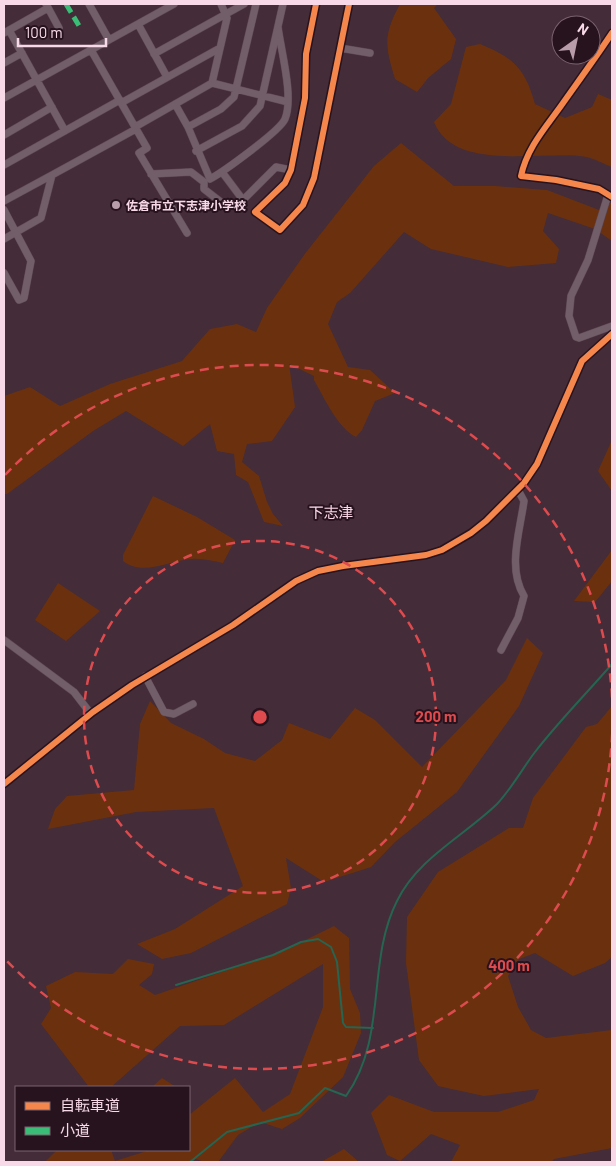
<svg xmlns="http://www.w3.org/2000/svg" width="616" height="1166" font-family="Barlow,'Noto Sans JP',sans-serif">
  <rect width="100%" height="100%" fill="#442c38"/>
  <path fill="#6b310e" d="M400,4H438L434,8L456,39L451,59L428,78L417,92L395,79C385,46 383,35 400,4Z
    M480,44C514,58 525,68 535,104L565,118L592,107L598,94L612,100V167C604,164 595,159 587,157C545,149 455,174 434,122L451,104L466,47Z
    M401,143L454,186H495L547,190L599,210L612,202V241L595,229L548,213L543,231L559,249L556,263L508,267L431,249L404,232L350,293L337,302L328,324L348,367L370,370L395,393L375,401L362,430L356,437C337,427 325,399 314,380V376L289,364L295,407L272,441L247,444L242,462L259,476L267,502L273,514L283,526L264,522L248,482L236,475L234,454L217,451L210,424L183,446L126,411L93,431L7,494H4V396L30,387L60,406L110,384L182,361L210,329L237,324L256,332L267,308L304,255L374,166Z
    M612,440V491L598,471Z
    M153,496L197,517L235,540L223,563C213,561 202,558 192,559C169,560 144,577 123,561V555Z
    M612,550V581L595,602L574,601Z
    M58,583L100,611L66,641L35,620Z
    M527,638L543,653L519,706L457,792L395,842L371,867L324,882L286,858L291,888L287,904L191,953L162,959L137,944L175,929L243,886L214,808L136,812L48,829L55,809L67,796L134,790L140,724L150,701L171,723L204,739L225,753L255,761L282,740L289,723L330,739L355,708L375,720L422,767L506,680Z
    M612,706V957L605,963L573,976L535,953L519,959L508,976L518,1007L531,1030L546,1038L612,1030V1148L554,1159L551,1162H451L460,1145L431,1134L400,1161L387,1155L371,1113L389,1095L434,1112H498L534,1100L539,1089L484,1096L438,1086L419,1060L406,963L407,917L438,872L509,828H523L533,798L586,727L597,724Z
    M334,926L349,938L350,989L360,1013L361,1033L343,1077L300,1118L282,1129L260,1122L238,1135L218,1162H204L196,1159L192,1162H45L57,1150H111L115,1161L150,1150H189V1115L235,1078L263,1112L290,1094L323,1007V964L224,1025L180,1026L111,1087H89L41,1024L51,1008L46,986L75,972L113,974L128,959L154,964L152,974L139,985L155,995L283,951Z
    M162,1078L176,1087H152Z
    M344,1149L359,1162H321Z"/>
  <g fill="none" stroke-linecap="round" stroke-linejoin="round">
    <path stroke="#256551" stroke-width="2" d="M176,985L273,955L301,942L318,939L331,947L337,962L343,1023L346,1027L373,1028
      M190,1162L227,1132L299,1113L325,1088L346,1096C388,1037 366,962 397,901C418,858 464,836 497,804C512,788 522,769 535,752C559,721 587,693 612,664"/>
    <defs>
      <path id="minor" d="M46,4L59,28
        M89,4L109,40
        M316,4L306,54L305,98L291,170L285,183L255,212L280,230L303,205L314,178L349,4
        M138,24L167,77
        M9,30L65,131
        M4,33L48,8
        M612,33C596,57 580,79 563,103C547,126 527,147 521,176L556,180L599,189L612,197
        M340,48L370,53
        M91,50L147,148L139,153L187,233
        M154,54L244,4
        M4,63L22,53
        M212,83L227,18L221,4
        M4,98L174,4
        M121,103L220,48
        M175,104L188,127L210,179C223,172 280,131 285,119C294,97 281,51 278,27
        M135,127L212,83L288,102
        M188,127L221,109L234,97L256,4
        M4,135L52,107
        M196,151L242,126L260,106L283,4
        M4,165L120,100
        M222,172L243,200L276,167L291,170
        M151,174L191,172L204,182V189L226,206
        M608,195L588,260L571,296L569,316L576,337L579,338L612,326
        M4,201L52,175
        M4,210L31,261L24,298L19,300L4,273
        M4,239L41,218L52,175L136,129
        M4,640L74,692L91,714
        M501,650L518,618L524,596C507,568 520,531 524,501L518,490
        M145,676L164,712L174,714L193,704
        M4,784L93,712L132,685L233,625L296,581L318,571L343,566L426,555L442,550L471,533L486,521L524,483L537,464L582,361L612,334"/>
    </defs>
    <use href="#minor" stroke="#5d4854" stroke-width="8"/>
    <use href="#minor" stroke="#725e69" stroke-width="7"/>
    <path stroke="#3abd76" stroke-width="5" stroke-dasharray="10 5" stroke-linecap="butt" d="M66,4L81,29"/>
    <defs>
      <path id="cycleway" d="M316,4L306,54L305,98L291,170L285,183L255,212L280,230L303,205L314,178L349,4
        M612,33C596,57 580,79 563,103C547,126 527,147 521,176L556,180L599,189L612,197
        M4,784L93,712L132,685L233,625L296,581L318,571L343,566L426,555L442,550L471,533L486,521L524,483L537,464L582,361L612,334"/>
    </defs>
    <use href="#cycleway" stroke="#27131e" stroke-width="9"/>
    <use href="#cycleway" stroke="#f5874c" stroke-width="6"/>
  </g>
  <g fill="none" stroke="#dd4b4e" stroke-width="2.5" stroke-dasharray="9 6">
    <circle cx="260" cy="717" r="176"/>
    <path d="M5 475A352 352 0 1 1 5 959"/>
  </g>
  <circle fill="#b89caa" stroke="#27131e" stroke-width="2" cx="116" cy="205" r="5"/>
  <g text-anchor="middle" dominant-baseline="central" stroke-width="4" stroke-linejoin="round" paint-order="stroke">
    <g font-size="12" font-weight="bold" fill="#f7d9e7" stroke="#27131e" text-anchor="start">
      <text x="126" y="205">佐倉市立下志津小学校</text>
    </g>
    <g font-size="15" fill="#fcd8e9" stroke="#27131e">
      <text x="331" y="512">下志津</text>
    </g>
  </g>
  <circle cx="260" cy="717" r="8" fill="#dd4b4e" stroke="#27131e" stroke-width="2.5"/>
  <g font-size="15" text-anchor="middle" font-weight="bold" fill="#dd4b4e" stroke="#27131e" stroke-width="4" stroke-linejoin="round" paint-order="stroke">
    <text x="436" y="722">200 m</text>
    <text x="509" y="971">400 m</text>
  </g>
  <rect width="616" height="1166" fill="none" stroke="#f7d9e7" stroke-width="10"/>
  <rect x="15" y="1086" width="175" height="65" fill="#27131e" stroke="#7a626e"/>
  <rect x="25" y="1102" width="25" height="8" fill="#f5874c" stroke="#7a626e"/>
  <text x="60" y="1111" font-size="15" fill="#f7d9e7">自転車道</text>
  <rect x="25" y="1127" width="25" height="8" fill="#3abd76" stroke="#7a626e"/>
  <text x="60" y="1136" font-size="15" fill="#f7d9e7">小道</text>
  <g transform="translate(576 40) rotate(33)"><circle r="24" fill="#27131e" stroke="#7a626e"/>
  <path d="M0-4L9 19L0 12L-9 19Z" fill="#b89caa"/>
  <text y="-8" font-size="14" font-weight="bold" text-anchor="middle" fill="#f7d9e7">N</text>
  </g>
  <path d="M18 38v8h88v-8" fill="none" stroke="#f7d9e7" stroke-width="2.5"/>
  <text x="25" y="38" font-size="15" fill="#f7d9e7" stroke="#27131e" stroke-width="4" paint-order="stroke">100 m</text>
</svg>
